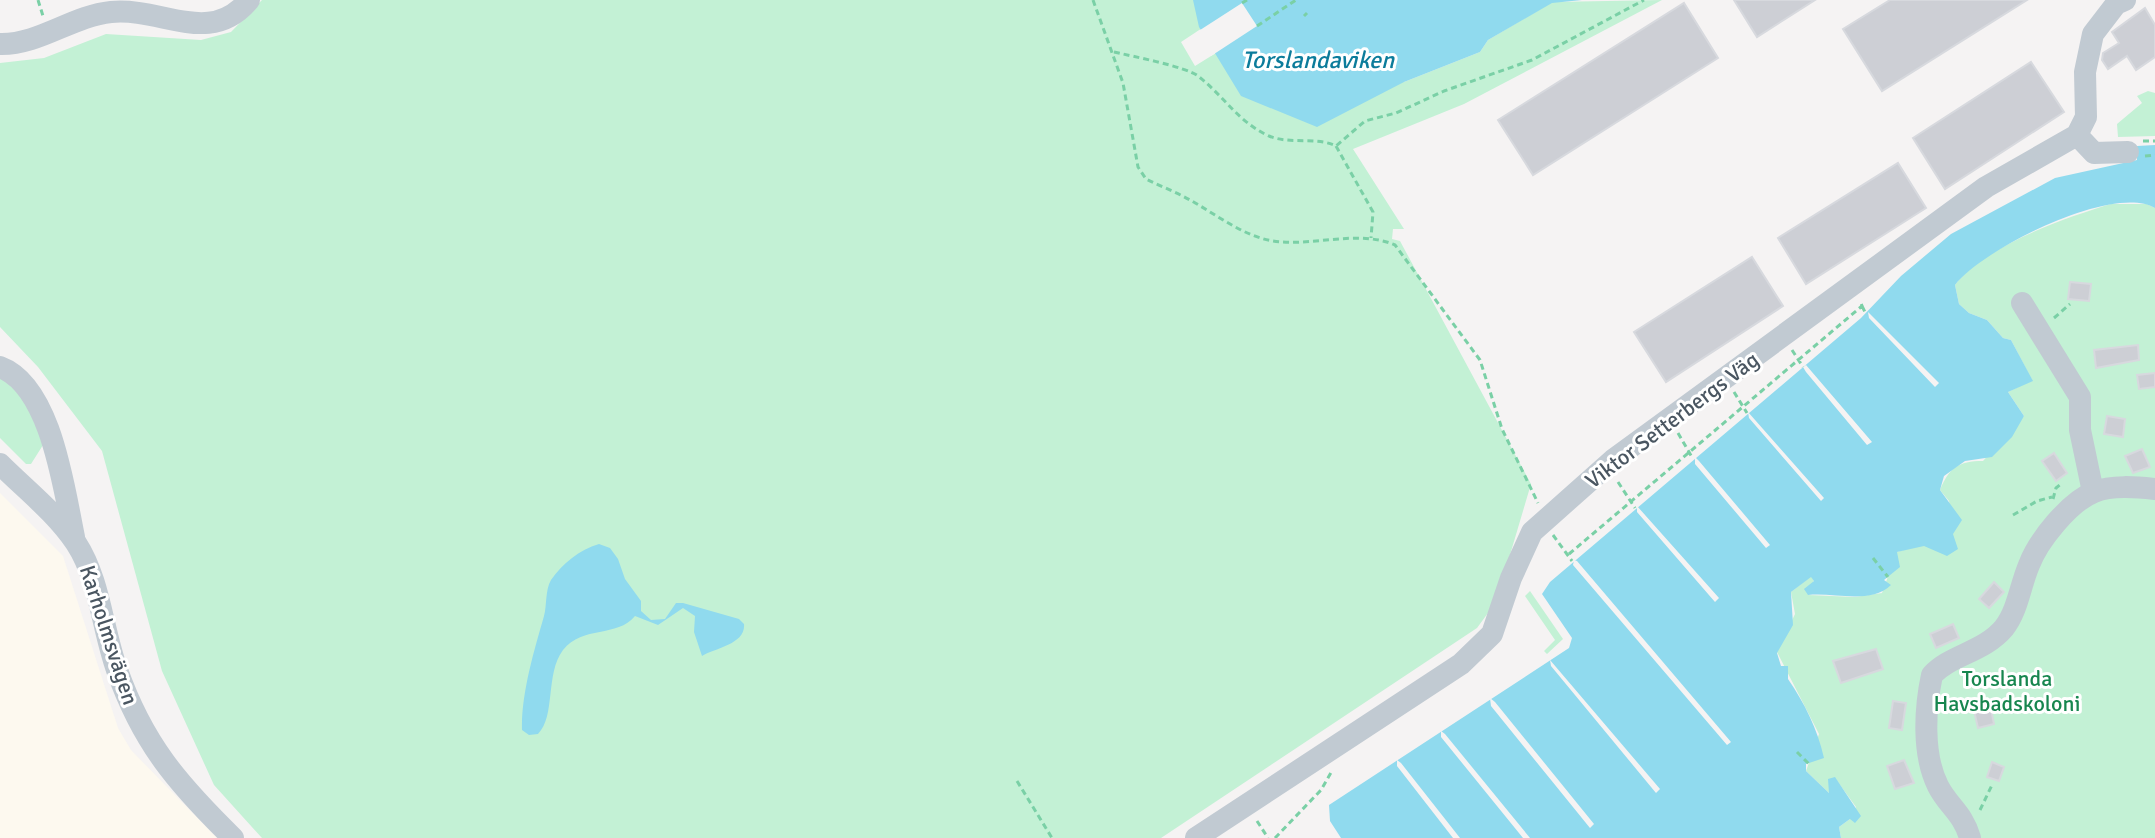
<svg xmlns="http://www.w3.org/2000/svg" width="2155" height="838" font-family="Signika,sans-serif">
  <rect width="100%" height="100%" fill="#f5f3f3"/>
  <path fill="#fdf9ef" d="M0,493L63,556L118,728L131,750L217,838H0Z"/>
  <path fill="#c3f1d5" d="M262,0H1222V15L1181,42L1195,66L1232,43L1404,82L1480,52L1488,40L1552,2L1662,0L1464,104L1353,149L1404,229H1393L1392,239L1400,241L1531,484L1496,602L1477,628L1161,838H262L214,785L162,671L102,451L38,367L0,327V63L44,58L106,34L201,40L231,32Z
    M2148,91L2155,93V136L2118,137L2117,124L2142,103L2137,96Z
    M2111,204H2147L2155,208V838H1841L1839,827L1850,819L1856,807L1835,778L1830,794L1806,771L1819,734L1777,652L1795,614L1791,592L1811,576L1814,580L1808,595L1855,597L1882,593L1897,552L1953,534L1949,501L1940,490C1949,468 1958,461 1983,461L2024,416L2008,392L2032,380L2011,340L2003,338L1987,320L1969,313L1959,304L1955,285C1984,246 2064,218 2111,204Z
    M0,374L25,390L43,445L31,464H26L0,438Z
    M1530,591L1563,639L1547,654L1544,651L1555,640L1525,596Z"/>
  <path fill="#90daee" d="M1193,0H1582L1552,3L1488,40L1480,52L1404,82L1317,127L1241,96L1199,27Z
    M2155,145V208C2113,183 1981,250 1955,285L1959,304L1969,313L1987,320L2003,338L2011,340L2033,381L2008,392L2024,416L2012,437L1992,457L1965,461L1944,476L1940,490L1962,520L1953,534L1958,549L1947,556L1924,546L1897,552L1900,567L1884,580L1891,585C1870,605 1834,592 1808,595L1804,589L1814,581L1811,577L1791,592L1793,625L1777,653L1781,666H1788V679C1805,704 1817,728 1824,758L1806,764V771L1829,793L1828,779L1835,777L1861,816L1855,823L1850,819L1839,827L1841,838H1341L1330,821L1329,805L1569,648L1572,638L1542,594L1550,582L1861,318L1901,276L1951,234L2055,178L2137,160V146Z
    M599,544L610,548L618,559L625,579L641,601V611L651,620L665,619L676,603H683L739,619L744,624C746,644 716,648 702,656L694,632L695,616L683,608L658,625L635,616C617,638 583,625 563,650C545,674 556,716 538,734L529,735L522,730C521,694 534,651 544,616C547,606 545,590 551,580C563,563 579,550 599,544Z"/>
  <path fill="#f5f3f3" d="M1242,3L1257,26L1211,56L1197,32Z
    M1868,312L1939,383L1935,387L1869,318Z
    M1806,365L1872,442L1867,445L1806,372L1803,367Z
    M1748,412L1824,498L1821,501L1749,418Z
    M1695,457L1699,461L1770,545L1766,548L1695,464Z
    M1637,506L1719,598L1715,602L1637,512Z
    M1574,560L1577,561L1731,742L1727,745L1573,565Z
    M1550,660L1660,789L1656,793L1551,666Z
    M1490,698L1495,702L1594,824L1590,828L1491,706Z
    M1441,731L1445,734L1530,838H1523L1441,737Z
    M1397,760L1401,763L1460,838H1453L1397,766Z"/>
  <path fill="#cdcfd5" stroke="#d7d9de" stroke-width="2" d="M1734,0H1815L1757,37Z
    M1890,0H2027L1882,91L1843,29Z
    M1684,3L1718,58L1533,175L1498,120Z
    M2145,8L2155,25V57L2136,70L2127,56L2108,69L2102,60L2103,53L2119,43L2112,32Z
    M2031,62L2064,112L1945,189L1913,138Z
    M1898,163L1926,208L1806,284L1778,238Z
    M1752,257L1783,306L1666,382L1634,332Z
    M2070,282L2091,284L2089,301L2068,299Z
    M2138,345L2139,360L2096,368L2094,350Z
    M2155,373V387L2139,389L2137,375Z
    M2107,416L2125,419L2123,437L2104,434Z
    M2142,449L2150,467L2133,473L2125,456Z
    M2054,453L2067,473L2056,481L2042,461Z
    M1994,582L2004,592L1989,608L1979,599Z
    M1953,624L1959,638L1936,648L1930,634Z
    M1876,649L1883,669L1841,683L1833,661Z
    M1989,699L1994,724L1978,728L1972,702Z
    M1893,701L1906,703L1902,730L1889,728Z
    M1904,760L1914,783L1895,789L1887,766Z
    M1992,762L2004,767L1999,781L1987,777Z"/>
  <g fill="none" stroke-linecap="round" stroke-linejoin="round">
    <path stroke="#7ad0a6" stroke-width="3" stroke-dasharray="6 4" stroke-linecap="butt" d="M38,0L43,16
      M1093,0L1123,83L1138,167L1146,179C1160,186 1176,192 1190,200C1217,215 1243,236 1273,241C1313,247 1358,229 1395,245L1480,360L1502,429L1538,503
      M1242,3L1247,0
      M1304,16L1307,13
      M1257,26L1296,0
      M1114,52C1131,56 1187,67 1198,76C1224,96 1238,122 1269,136C1291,145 1315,136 1336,146L1365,121L1396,113L1444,91L1532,60L1644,0
      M2143,141H2155
      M1336,146L1373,212L1371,238
      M2145,156L2155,155
      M1862,306L1866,314
      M2054,318L2070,304
      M1792,350L1803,367
      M1734,392L1747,413
      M1678,433L1693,459
      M1618,482L1635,508
      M2053,499L2056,488L2062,483
      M2013,515L2037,501L2052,497
      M1553,535L1572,561
      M1569,554L1862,306L1861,303
      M1873,558L1888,577
      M1797,752L1809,764
      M1017,781L1052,838
      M1980,810L1992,785
      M1257,821L1268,838
      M1275,838L1321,790L1332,771"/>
    <path stroke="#c1cad2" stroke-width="22" d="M0,44C39,45 72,16 111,12C163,7 210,47 249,0
      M2077,135L2094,153L2128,152
      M2022,303L2080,397V430L2093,492
      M0,367C51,386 64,489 74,537
      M0,464C25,489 56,513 76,543C100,580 102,628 117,670C143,744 178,784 233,838
      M1196,838L1461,664L1492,634L1511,578L1532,532L1613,460L1986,187L2077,135L2086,117L2085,72L2093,34L2116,4L2125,0
      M1970,838C1963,813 1948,806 1938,786C1922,754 1925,708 1932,675C1950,655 1984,652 2004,628C2018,610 2020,586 2029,565C2038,541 2069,502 2094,492C2112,485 2136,487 2155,489"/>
  </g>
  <g text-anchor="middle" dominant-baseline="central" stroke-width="6" stroke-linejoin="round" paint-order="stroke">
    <g font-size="22" fill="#4a5661" stroke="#fff">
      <text transform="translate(1672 420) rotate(-37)">Viktor Setterbergs Väg</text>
      <text transform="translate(109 635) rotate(72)">Karholmsvägen</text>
    </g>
    <g font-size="22" fill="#17864f" stroke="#fff">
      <text x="2007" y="678">Torslanda<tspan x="2007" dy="25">Havsbadskoloni</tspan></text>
    </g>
    <g font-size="24" font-style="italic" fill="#0c7c9b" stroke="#fff">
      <text x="1318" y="60">Torslandaviken</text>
    </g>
  </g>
</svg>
